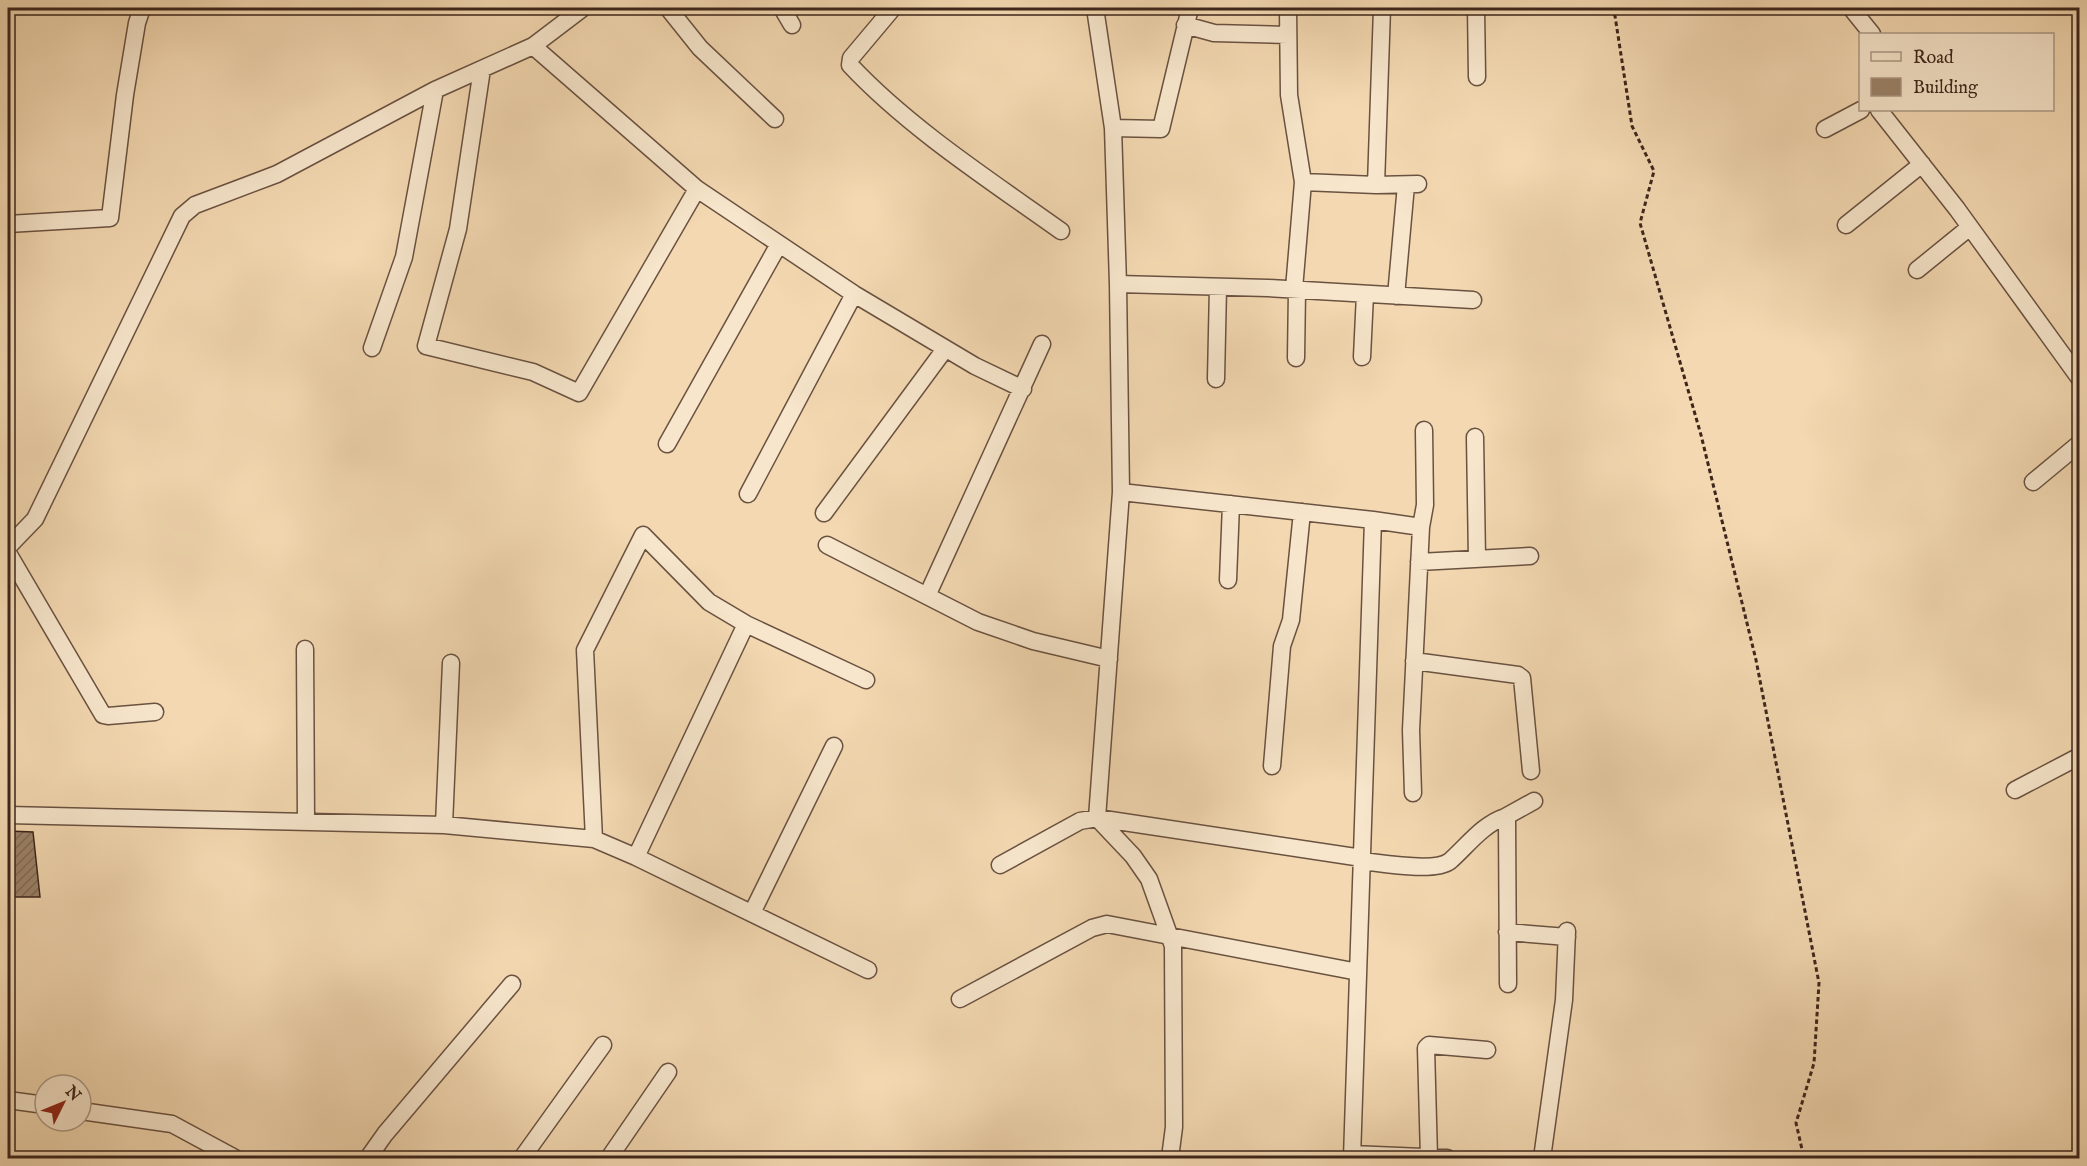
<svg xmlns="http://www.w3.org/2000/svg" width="2087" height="1166" font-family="'IM FELL English',serif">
  <defs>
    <pattern id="building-hatch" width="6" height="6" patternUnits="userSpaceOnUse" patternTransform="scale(1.5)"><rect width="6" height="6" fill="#9c8369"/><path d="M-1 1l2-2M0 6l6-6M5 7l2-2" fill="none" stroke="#806b56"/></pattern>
  </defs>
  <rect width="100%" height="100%" fill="#f3d8b1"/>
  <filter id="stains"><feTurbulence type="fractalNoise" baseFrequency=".00333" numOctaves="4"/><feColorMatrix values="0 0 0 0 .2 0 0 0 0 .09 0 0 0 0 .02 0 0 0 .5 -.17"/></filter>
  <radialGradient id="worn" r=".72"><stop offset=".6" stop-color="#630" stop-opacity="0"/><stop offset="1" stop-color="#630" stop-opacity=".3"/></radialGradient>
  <path fill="url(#building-hatch)" stroke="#3d261c" stroke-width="1.5" d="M8,831L33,832L40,897H8Z"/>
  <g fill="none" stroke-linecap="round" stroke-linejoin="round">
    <defs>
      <path id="minor" d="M668,8L700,48L775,119
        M782,8L792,25
        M893,8L851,58L850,65C909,128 991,181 1061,231
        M1095,8L1113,128L1118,284L1121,492L1373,520L1352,1158
        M1288,8L1289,95L1303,182L1294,289
        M1476,8L1477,77
        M1851,8L1872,34
        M1185,25L1214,33L1288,35
        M533,46L697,189L854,294L975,366L1023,389
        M482,69L458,229L426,346L533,372L579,393L697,189
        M1879,110L1957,209L2080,379
        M1113,128L1161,129L1190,8
        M1825,129L1861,110
        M1303,182L1376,185L1418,184
        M1376,185L1382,8
        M8,224L110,218L125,95L137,23L142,8
        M1846,225L1922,164
        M1917,270L1970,227
        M1118,284L1268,288L1473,300
        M1396,296L1406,185
        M372,348L404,257L435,90
        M1362,357L1365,294
        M1296,358L1297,290
        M1216,379L1218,287
        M1475,437L1477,559
        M667,444L779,244
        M2033,482L2080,443
        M1121,492L1097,818L1133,856L1149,879L1173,946L1174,1127L1170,1158
        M748,494L854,294
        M824,513L945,349
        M1373,520L1421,527L1411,730L1413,793
        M1421,527L1425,505L1424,430
        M827,545L978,622L1033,641L1109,659
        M8,547L35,519L182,216L195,205L277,174L435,90L533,46L583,8
        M8,553L103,715L108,716L155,712
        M1419,562L1530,556
        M1228,580L1231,504
        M927,596L1042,344
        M305,649L306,821
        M1414,661L1518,675L1522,678L1531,771
        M1272,766L1282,646L1291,620L1302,512
        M2015,790L2080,756
        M8,815L444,825L594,839L636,857L868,970
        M1505,817L1534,801
        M444,825L451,663
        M594,839L585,650L643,535L709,602L746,624L866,680
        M636,857L746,624
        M1362,861C1381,863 1435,873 1450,861C1467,846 1483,824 1505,817L1507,820L1508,984
        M1000,865L1080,821L1097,818L1362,858
        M752,913L834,746
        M1507,932L1567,937
        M960,999L1092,928L1107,924L1358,972
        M8,1100L45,1105
        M81,1111L172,1124L235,1158
        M1543,1151L1564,1000L1567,931
        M1352,1154L1447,1158
        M368,1158L385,1134L512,984
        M522,1158L603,1045
        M609,1158L668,1072
        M1429,1158L1426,1048L1429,1045L1487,1050"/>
    </defs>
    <use href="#minor" stroke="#6a5241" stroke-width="19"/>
    <path stroke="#3d261c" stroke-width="3" stroke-dasharray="4.5 3" stroke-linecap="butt" d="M1610,8L1615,16L1632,126L1654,171L1640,223L1701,435L1756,660L1819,983L1814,1063L1796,1123L1804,1158"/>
    <use href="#minor" stroke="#f7e6cc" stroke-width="16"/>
  </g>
  <rect width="2087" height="1166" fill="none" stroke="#f3d8b1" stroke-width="30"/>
  <rect x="9" y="9" width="2069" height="1148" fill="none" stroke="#3d261c" stroke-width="3"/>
  <rect x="15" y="15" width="2057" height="1136" fill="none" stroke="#3d261c" stroke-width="1.5"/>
  <rect x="1859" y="33" width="195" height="78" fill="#f7e6cc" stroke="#ad9986" stroke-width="1.5"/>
  <rect x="1871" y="52" width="30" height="9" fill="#f7e6cc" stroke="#ad9986" stroke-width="1.5"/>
  <text x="1913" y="63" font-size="18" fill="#3d261c">Road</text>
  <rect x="1871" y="78" width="30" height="18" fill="#9c8369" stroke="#ad9986" stroke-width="1.5"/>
  <text x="1913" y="93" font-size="18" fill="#3d261c">Building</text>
  <g transform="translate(63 1103) rotate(47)"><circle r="28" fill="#f7e6cc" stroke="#ad9986" stroke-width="1.5"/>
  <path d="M0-4.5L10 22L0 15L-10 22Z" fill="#8f2418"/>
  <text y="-9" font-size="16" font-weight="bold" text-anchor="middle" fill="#3d261c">N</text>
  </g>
  <rect width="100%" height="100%" filter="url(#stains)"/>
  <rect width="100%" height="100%" fill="url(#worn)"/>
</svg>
